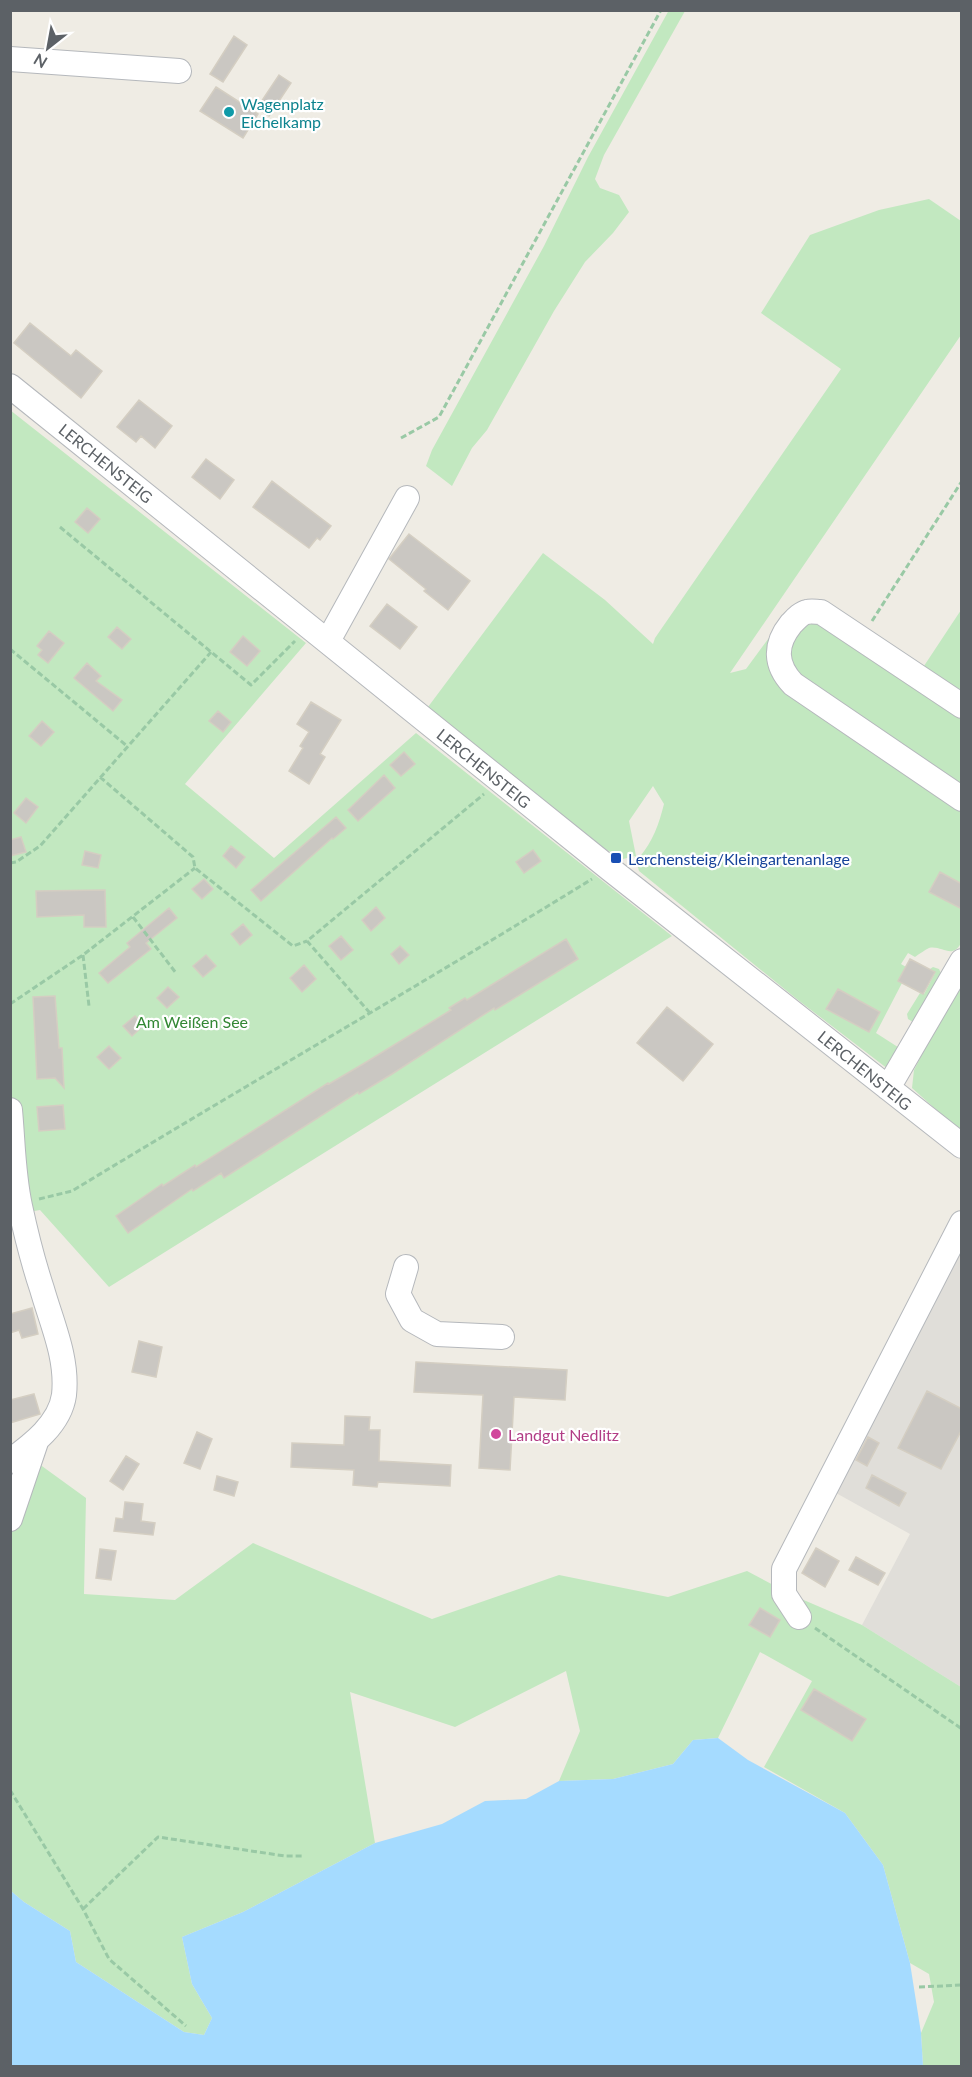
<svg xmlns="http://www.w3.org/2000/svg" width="972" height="2077" font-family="Lato,sans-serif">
  <rect width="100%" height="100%" fill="#efece4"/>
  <path fill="#e0ded9" d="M961,1244V1687L862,1625L910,1534L836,1493Z"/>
  <path fill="#c2e8c0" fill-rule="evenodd" d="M669,10L685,11L604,155L595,179L600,188L619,195L629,212L613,233L585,262L554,311L487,430L472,448L452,486L426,466L432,450L544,246L588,157Z
    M929,199L961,221V335L730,673L746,669L777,627L772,667L961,806V943C952,960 942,945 929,948C925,950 919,954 915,957L908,953L901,964L906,967L902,983L876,1033L904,1051L888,1069L798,1000L639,871L635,856L623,859L591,841L425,711L543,553L605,600L653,644L655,638L841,369L761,313L810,235L879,210ZM653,786L664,804C659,824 653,841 639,858L636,856L629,821Z
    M10,410L306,643L185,784L274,858L416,733L672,936L109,1287L40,1210L11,1215Z
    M961,610V701L920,672Z
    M822,621L961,713V792L799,682L786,647L798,623Z
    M933,967L939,969L943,978L913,1022L908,1019L907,1014L920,993L924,994L935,973L930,969Z
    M961,978V1132L912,1088L914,1070Z
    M17,1448L86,1498L84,1594L175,1600L253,1543L432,1619L559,1575L668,1597L747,1571L792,1595L862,1625L961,1687V2066H923L921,2033L934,2002L929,1974L910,1963L883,1865L845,1813L764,1767L812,1681L760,1652L718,1738L693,1740L673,1764L613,1779L559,1781L580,1731L566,1671L455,1727L350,1692L375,1843L243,1912L182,1937L192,1984L212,2018L204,2035L184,2032L76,1962L70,1931L24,1902L11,1891L10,1450Z"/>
  <path fill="#a5dbff" d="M718,1738L748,1760L845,1813L883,1865L910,1963L921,2033L923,2066H11V1891L24,1902L70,1931L76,1962L184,2032L204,2035L212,2018L192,1984L182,1937L243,1912L375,1843L442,1824L485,1801L526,1799L559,1781L613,1779L673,1764L693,1740Z"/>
  <path fill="#cac7c2" stroke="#d4cec2" stroke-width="1.5" d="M234,36L247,45L223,82L210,74Z
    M279,75L291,83L269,116L257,108Z
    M216,87L258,114L243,138L200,111Z
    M30,323L71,356L76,350L102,371L81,398L14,343Z
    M139,400L172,426L155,448L141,436L136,442L117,427Z
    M206,459L234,480L220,499L192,477Z
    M272,481L331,526L320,540L317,538L309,548L253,507Z
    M87,508L100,519L88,533L75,522Z
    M409,534L470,581L448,610L424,591L426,589L389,559Z
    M387,604L417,627L400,649L370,626Z
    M117,627L131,639L122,649L108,637Z
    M49,631L64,643L48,663L38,655L42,650L37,646Z
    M243,636L260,651L247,666L230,652Z
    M87,663L101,676L96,681L122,700L113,711L74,678Z
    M311,702L341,720L320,754L325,757L309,784L289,771L303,748L300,746L309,732L297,724Z
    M218,711L231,722L223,732L209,721Z
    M42,721L54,732L41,746L29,736Z
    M404,752L415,764L401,776L390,765Z
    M384,775L395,788L358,821L348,810Z
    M26,798L38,807L26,823L14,813Z
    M336,817L346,828L333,839L332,838L261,901L251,890Z
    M21,837L26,852L10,856V840Z
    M231,846L245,857L236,868L223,856Z
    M533,850L541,861L524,873L516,862Z
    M85,851L101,855L98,868L82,865Z
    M940,872L962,884V909L929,892Z
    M204,879L213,889L202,899L192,889Z
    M105,890L106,927H84V915L37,917L36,891Z
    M376,907L385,918L371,931L362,920Z
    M169,908L177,918L146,943L151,949L108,983L99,973L130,947L127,943Z
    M243,924L252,935L240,945L231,934Z
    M341,936L353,950L341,960L329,946Z
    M566,939L578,959L495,1010L494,1008L392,1074L359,1094L358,1092L224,1178L221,1173L193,1191L192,1189L128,1233L116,1216L162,1184L163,1186L195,1165L196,1167L328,1083L329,1084L363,1064L451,1010L449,1008L465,998L467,1000Z
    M400,946L409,955L399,964L391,954Z
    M206,955L216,966L203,977L193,966Z
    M910,959L935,972L923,994L898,981Z
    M304,965L316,979L302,992L290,978Z
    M168,987L179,997L167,1008L157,998Z
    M838,989L880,1012L869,1032L826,1009Z
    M55,996L59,1048H62L64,1088L55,1078L37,1079L33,997Z
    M667,1007L713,1044L683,1081L637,1043Z
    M135,1016L144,1025L132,1036L123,1026Z
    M109,1046L121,1058L109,1069L97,1057Z
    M63,1105L65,1129L39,1131L37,1107Z
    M32,1308L38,1334L22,1338L19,1330L10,1333V1314Z
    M139,1341L162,1347L156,1377L132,1372Z
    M416,1362L567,1370L565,1400L514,1397L510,1470L479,1468L483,1395L414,1392Z
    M927,1391L962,1409V1429L941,1469L898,1448Z
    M34,1394L40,1414L10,1423V1400Z
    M345,1416L370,1417L369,1430H380L379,1461L451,1465L450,1486L378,1482L377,1487L353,1485L354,1470L291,1467L292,1443L344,1445Z
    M197,1432L212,1439L200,1469L184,1463Z
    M868,1437L879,1443L867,1466L856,1460Z
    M126,1456L139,1464L123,1490L110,1481Z
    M872,1475L906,1493L899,1506L866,1488Z
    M217,1476L238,1482L234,1496L214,1490Z
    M125,1502L143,1504L141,1521L155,1523L153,1535L114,1531L116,1518L123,1519Z
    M816,1548L839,1561L825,1587L802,1573Z
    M100,1549L116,1551L111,1580L96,1578Z
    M856,1557L885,1573L878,1585L849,1570Z
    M760,1608L780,1620L770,1637L749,1625Z
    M814,1689L866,1719L852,1741L801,1710Z"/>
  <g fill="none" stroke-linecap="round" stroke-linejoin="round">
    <defs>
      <path id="minor" d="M10,59L179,71
        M10,386L610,869L962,1146
        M328,641L407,498
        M962,706L821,612C817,612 811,611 807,612C801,613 795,620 791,624C774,645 775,665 793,684L962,799
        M888,1088L962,961
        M10,1110C13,1142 13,1174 20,1206C26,1234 33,1262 42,1289C52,1324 68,1358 64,1395C60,1424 32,1445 10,1461
        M406,1267L398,1294L412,1320L437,1334L502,1337
        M10,1519L36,1442
        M799,1617L784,1594V1569L962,1223"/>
    </defs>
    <use href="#minor" stroke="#b5b8bc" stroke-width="26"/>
    <path stroke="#99c9a5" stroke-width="3" stroke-dasharray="6 3" stroke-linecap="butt" d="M401,438L439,417L661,10
      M60,527L251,685L295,641
      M872,621L962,481
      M10,649L127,746
      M100,777L193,857L195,868L293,946L307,941
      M10,863L16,862L40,846L211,652
      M133,917L176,973
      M83,955L89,1006
      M10,1004L83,955L195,868
      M370,1013L307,941L484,794
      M39,1199L72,1191C245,1086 420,985 592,879
      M815,1628L962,1729
      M10,1790L83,1909L109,1959L186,2026
      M83,1909L158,1837L285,1856H304
      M919,1987L962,1985"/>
    <use href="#minor" stroke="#fff" stroke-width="24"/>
  </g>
  <circle fill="#0f9aa8" stroke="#fff" stroke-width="2" cx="229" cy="112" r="6"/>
  <rect fill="#1a4fb4" stroke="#fff" stroke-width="2" x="610" y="852" width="12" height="12" rx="3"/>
  <circle fill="#d1479c" stroke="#fff" stroke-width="2" cx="496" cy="1434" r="6"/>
  <g text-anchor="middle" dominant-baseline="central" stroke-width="4.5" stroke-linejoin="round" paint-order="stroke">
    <g font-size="16" fill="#0d838f" stroke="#fff" text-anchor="start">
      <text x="241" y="103">Wagenplatz<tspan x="241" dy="18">Eichelkamp</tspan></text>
    </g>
    <g font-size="16" fill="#5c6166" stroke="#fff">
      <text transform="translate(106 463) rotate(39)">LERCHENSTEIG</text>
      <text transform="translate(484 768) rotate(39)">LERCHENSTEIG</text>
      <text transform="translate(865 1070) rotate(39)">LERCHENSTEIG</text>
    </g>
    <g font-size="16" fill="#164399" stroke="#fff" text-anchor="start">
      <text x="628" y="858">Lerchensteig/Kleingartenanlage</text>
    </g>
    <g font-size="16" fill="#328733" stroke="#fff">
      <text x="192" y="1021">Am Weißen See</text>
    </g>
    <g font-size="16" fill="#b23c85" stroke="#fff" text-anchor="start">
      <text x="508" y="1434">Landgut Nedlitz</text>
    </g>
  </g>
  <rect width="972" height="2077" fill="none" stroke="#5c6166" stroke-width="24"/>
  <g transform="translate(48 48) rotate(211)" stroke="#ffffff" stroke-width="4.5" paint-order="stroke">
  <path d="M0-4.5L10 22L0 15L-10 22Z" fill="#5c6166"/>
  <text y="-9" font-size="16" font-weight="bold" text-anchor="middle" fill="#5c6166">N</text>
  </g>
</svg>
